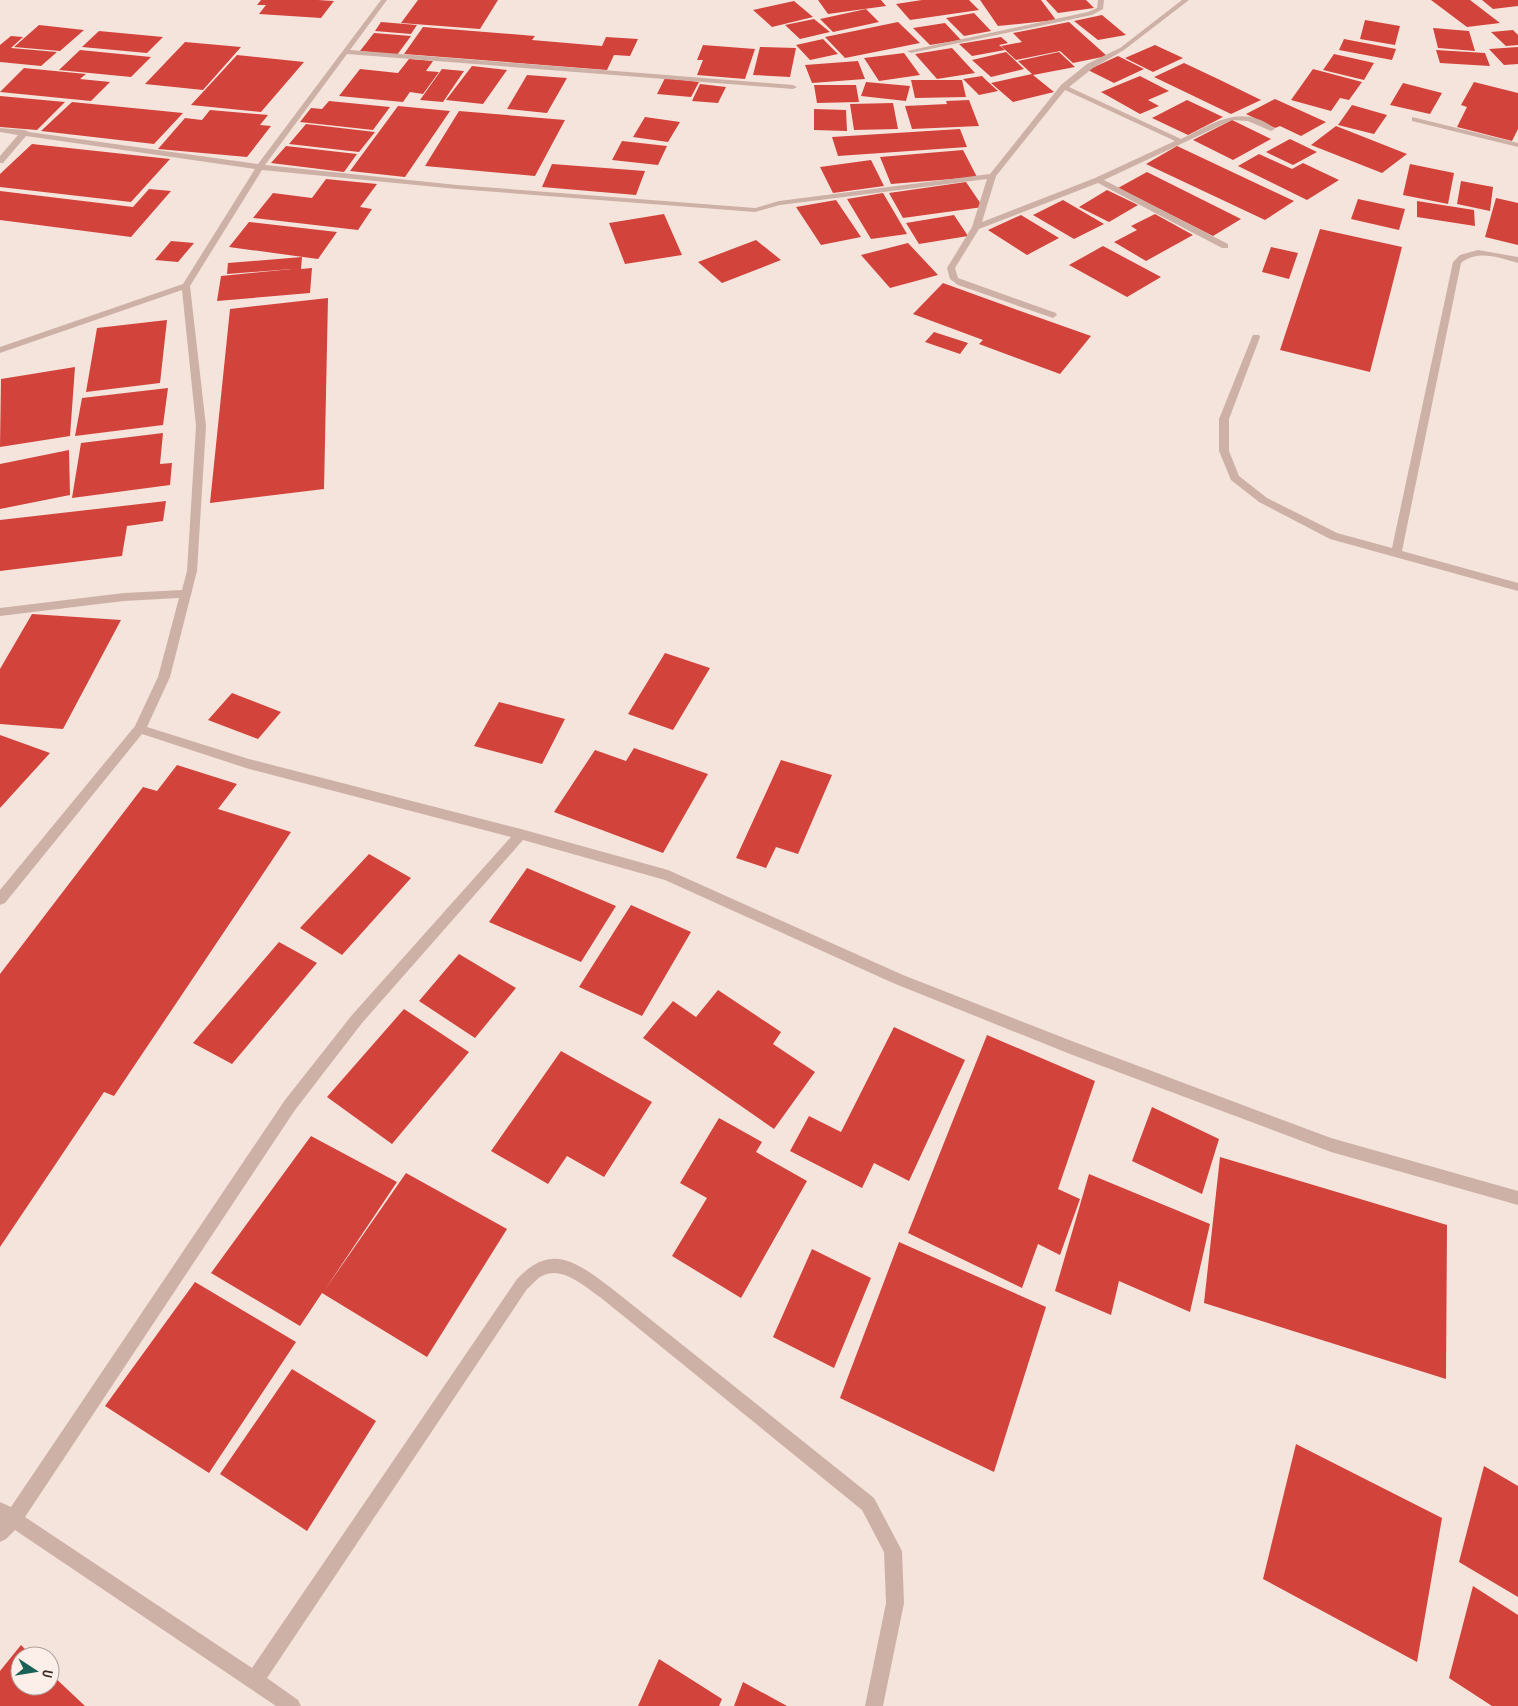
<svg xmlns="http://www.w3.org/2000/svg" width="1518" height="1706" font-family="'PT Sans Narrow',sans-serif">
  <rect width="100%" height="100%" fill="#f5e4dc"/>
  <path fill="#d2433c" d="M261,0H318L334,1L321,18L259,14L266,5H257Z
    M418,0H498L480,29L401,23Z
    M818,0H881L886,6L828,14Z
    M922,0H969L979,10L910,20L896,4Z
    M980,0H1041L1056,20L998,26Z
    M1046,0H1086L1094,8L1058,13Z
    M1431,0H1470L1500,23L1467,27Z
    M1482,0H1518V6L1493,9Z
    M794,1L813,17L772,27L753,10Z
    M866,9L879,22L833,32L820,19Z
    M974,13L991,31L964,36L946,18Z
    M1102,15L1126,35L1098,40L1074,21Z
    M814,19L830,32L800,39L785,25Z
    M1365,20L1400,26L1395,45L1360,39Z
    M381,22L417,25L411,34L375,31Z
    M898,22L920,43L845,58L825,37Z
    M1069,22L1107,56L1073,63L1060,51L1016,60L1001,46L1022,42L1013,33Z
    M945,23L961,40L930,45L913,28Z
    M39,25L84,30L60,51L14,47Z
    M423,27L535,36L532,40L602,46L606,37L638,39L630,56L614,55L607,70L404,54Z
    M1433,28L1469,31L1475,51L1438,48Z
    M1513,30L1518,35V45L1506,46L1491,32Z
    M99,31L163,37L147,53L82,47Z
    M374,33L411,36L397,55L360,51Z
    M11,36L23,37L11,48L57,52L41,66L0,62V45Z
    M1001,37L1008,43L999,45L1005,50L972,56L959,44Z
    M823,39L838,54L810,60L796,45Z
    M1344,39L1396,49L1392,60L1339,50Z
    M185,42L241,47L203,90L145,84Z
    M703,45L755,49L745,79L697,75L703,60H697Z
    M1155,45L1183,58L1153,72L1125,58Z
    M760,47L796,48L790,77L753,75Z
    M1518,47V64L1504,65L1489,49Z
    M952,48L975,73L937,79L915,54Z
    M80,50L151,57L131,77L59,70Z
    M1436,50L1485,53L1490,66L1440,63Z
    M1006,52L1024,69L991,77L972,60Z
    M1059,52L1075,67L1033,75L1054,92L1013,102L991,83L1032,74L1018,61Z
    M904,53L920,75L879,81L864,58Z
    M1334,54L1374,63L1364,80L1323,70Z
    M237,55L304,62L261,112L191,105Z
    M1118,56L1144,69L1114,83L1088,70Z
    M409,59L433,61L426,71L439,72L423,94L410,92L403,102L339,96L360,69L398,73Z
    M858,61L865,79L812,83L805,65Z
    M1184,63L1218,79L1261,100L1231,114L1154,77Z
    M472,66L507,70L483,104L446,100Z
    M24,68L86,74L80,79L110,82L91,101L0,92Z
    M442,69L464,71L443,102L420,100Z
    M1313,69L1362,82L1349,100L1340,98L1331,111L1291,100Z
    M527,75L567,78L547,113L507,109Z
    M982,76L987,81L998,91L979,95L963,79Z
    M1140,76L1169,91L1148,100L1159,106L1140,114L1101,92Z
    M665,78L699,82L691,97L657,94Z
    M911,80H962L966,97L915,98Z
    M866,82L910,86L906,101L861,96Z
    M1474,82L1518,93V129L1512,141L1457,127L1467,107L1461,105Z
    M1403,83L1442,93L1430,114L1390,105Z
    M700,84L726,87L718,103L692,101Z
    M814,85H856L859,102L817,103Z
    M0,96L65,102L37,130L0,127Z
    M1275,99L1326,122L1301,136L1280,126L1275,128L1246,114Z
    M969,100L979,126L912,129L905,106L947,104L946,101Z
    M1187,100L1223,117L1188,135L1152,118Z
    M329,101L390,107L373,130L300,122L311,108L322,109Z
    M72,102L183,113L154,144L41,131Z
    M893,103L898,129L854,130L850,104Z
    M1352,105L1387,115L1374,134L1338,125Z
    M398,106L450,111L405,177L350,171Z
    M814,109L846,110L847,131L814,130Z
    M210,110L268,115L260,125L271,126L247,157L158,149L185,118L202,120Z
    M459,111L565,120L535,176L425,166Z
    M645,117L680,122L668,142L633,137Z
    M1232,120L1271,139L1233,160L1193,140Z
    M306,124L375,132L359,152L289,144Z
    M1336,126L1407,154L1382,173L1311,145Z
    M960,129L967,147L838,156L832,137Z
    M1290,139L1317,152L1293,165L1266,152Z
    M622,141L667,146L658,165L612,160Z
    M32,144L170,159L131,202L0,187V174Z
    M286,146L357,154L344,172L271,163Z
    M1177,146L1294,201L1265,220L1146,164Z
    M963,150L977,177L891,184L880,157Z
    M1259,154L1292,169L1303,163L1339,180L1307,200L1238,166Z
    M871,160L884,186L833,193L820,167Z
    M552,164L645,171L636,195L542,187Z
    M1410,164L1454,173L1448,204L1403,195Z
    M1147,172L1241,219L1213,236L1118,188Z
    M326,179L377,184L360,207L372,209L358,230L253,218L273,193L312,198Z
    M1461,181L1493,187L1490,211L1457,204Z
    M966,182L983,207L903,218L889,193Z
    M149,189L171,191L131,237L0,220V191L133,207Z
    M1107,190L1138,205L1109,222L1079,207Z
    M883,193L907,234L871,239L847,199Z
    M1496,198L1518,203V245L1485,237Z
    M1358,199L1405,209L1399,230L1351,219Z
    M836,200L861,237L821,245L796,207Z
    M1063,200L1104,224L1074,239L1033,215Z
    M1417,201L1474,210L1475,226L1417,217Z
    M664,214L682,255L625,264L609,223Z
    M1155,214L1193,235L1146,261L1114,242L1137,230L1131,226Z
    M954,215L968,236L919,244L906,223Z
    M1021,215L1059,238L1027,255L988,230Z
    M249,222L337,232L318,259L229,247Z
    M1320,229L1402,247L1370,372L1280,350Z
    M756,240L781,260L722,283L698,262Z
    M171,241L194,243L178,262L155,260Z
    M908,243L938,275L890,288L861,255Z
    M1103,246L1161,277L1127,297L1069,265Z
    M1271,247L1298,253L1289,279L1262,272Z
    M302,257L301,269L312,268L310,293L217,301L221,276L292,269L227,274L228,263Z
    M943,283L1012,308L1091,336L1060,374L979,344L983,340L913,314Z
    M328,298L324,489L210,503L230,309Z
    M167,320L160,383L86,392L97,328Z
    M934,332L968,343L960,354L925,342Z
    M75,367L70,436L0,447L1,379Z
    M168,388L163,425L75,436L82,398Z
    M163,433L160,464L172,463L170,485L72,498L81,443Z
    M69,450L70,495L0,509V464Z
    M166,501L163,521L127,526L122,556L0,571V520Z
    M32,614L121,620L63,729L0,724V669Z
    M665,653L710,668L673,730L628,714Z
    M232,693L281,712L258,739L208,720Z
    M499,702L565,719L542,764L474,746Z
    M0,735L50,753L0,808Z
    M634,748L708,774L663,853L554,812L595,750L626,761Z
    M781,760L832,775L798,854L776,847L766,868L736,858Z
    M177,765L237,784L218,809L291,832L114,1096L104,1092L0,1247V974L143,787L157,791Z
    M369,854L411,878L342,955L300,928Z
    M527,868L616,906L581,962L489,922Z
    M631,905L691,932L642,1016L579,987Z
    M279,942L317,963L232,1064L193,1043Z
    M459,954L516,988L475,1038L419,1001Z
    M718,990L781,1032L773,1044L815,1072L774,1129L643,1038L673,1001L696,1017Z
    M404,1009L469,1052L392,1144L327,1097Z
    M894,1027L965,1060L909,1181L874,1163L862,1188L790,1151L809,1116L841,1132Z
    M987,1035L1095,1081L1058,1189L1080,1199L1060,1255L1038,1244L1022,1288L908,1233Z
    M561,1051L652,1102L604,1177L567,1156L548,1184L491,1151Z
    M1152,1107L1219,1139L1202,1194L1132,1161Z
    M719,1118L762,1142L756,1152L807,1181L741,1298L672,1256L707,1198L680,1183Z
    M311,1136L397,1182L324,1291L406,1173L507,1229L427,1357L322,1293L300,1326L211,1273Z
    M1220,1157L1447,1225L1446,1379L1204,1303Z
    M1089,1174L1210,1224L1190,1312L1119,1281L1111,1315L1055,1291Z
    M899,1242L1046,1307L994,1472L840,1398Z
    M812,1249L871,1278L834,1368L773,1337Z
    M195,1282L296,1342L209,1473L105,1406Z
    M292,1369L376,1421L307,1531L220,1474Z
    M1296,1444L1442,1518L1417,1662L1263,1579Z
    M1484,1466L1518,1486V1597L1459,1562Z
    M1473,1586L1518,1615V1706H1492L1449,1678Z
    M21,1645L32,1656H20V1686H50V1673L85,1706H0V1671Z
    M659,1659L722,1699L719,1706H638Z
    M743,1682L787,1706H734Z"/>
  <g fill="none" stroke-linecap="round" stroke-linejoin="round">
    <path fill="#ceb1a6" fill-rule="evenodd" d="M381,0H387L350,50L793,85L797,87L793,89L347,54L265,165L457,185L755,208L779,201L990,174L1061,85L1087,64L1120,48L1182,0H1189L1124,50L1093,68L1069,87L1181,139C1212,124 1242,102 1275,129L1271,131L1248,121L1232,120L1104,180L1228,244V248H1222L1098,183L979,229L955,268L958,278L1056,313L1057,315L1053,318L958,285L950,279L947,268L972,227L987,179L780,205L755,212L457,189L262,170L190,286L206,426L197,571L170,677L147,727L249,759L521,829L668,870L903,975L1077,1043L1331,1138L1518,1191V1205L1331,1152L1070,1054L893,983L665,880L523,840L362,1023L295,1110L25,1517L252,1668L517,1279C552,1242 576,1262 610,1287L874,1498L902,1551L904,1603L883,1706H865L886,1603L884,1552L862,1510L600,1297C585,1287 562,1265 542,1276C536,1279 532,1285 527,1289L267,1678L298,1700L301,1706H276L15,1530L6,1539L0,1542V1502L11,1507L285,1100L352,1015L511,837L249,769L142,734L5,903L0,905V890L135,726L158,677L179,598L124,601L0,616V608L124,593L182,590L187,571L196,426L182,290L0,353V347L183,284L255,169L26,136L3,163H0V156L18,135L0,132V128L25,130L29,132L258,164ZM1065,90L1175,141L1095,178L982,222L996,176Z
      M1098,0H1104L1103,9L1092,15L911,53L907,51L1088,12L1097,8Z
      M1412,117L1518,143V147L1412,121Z
      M1478,250L1518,257V263C1499,258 1478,249 1461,263L1402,551L1518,583V591L1330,539L1259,502L1231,480L1219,451V419L1252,337L1253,335H1259L1260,337L1229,419V451L1239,476L1267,498L1337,533L1392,548L1453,262L1460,255Z"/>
  </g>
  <g transform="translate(35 1671) rotate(102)"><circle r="24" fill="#fcefe9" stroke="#aea09c"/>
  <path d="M0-4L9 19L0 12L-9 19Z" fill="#196057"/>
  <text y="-8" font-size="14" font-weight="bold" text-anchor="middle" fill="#3a2a28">U</text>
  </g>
</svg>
